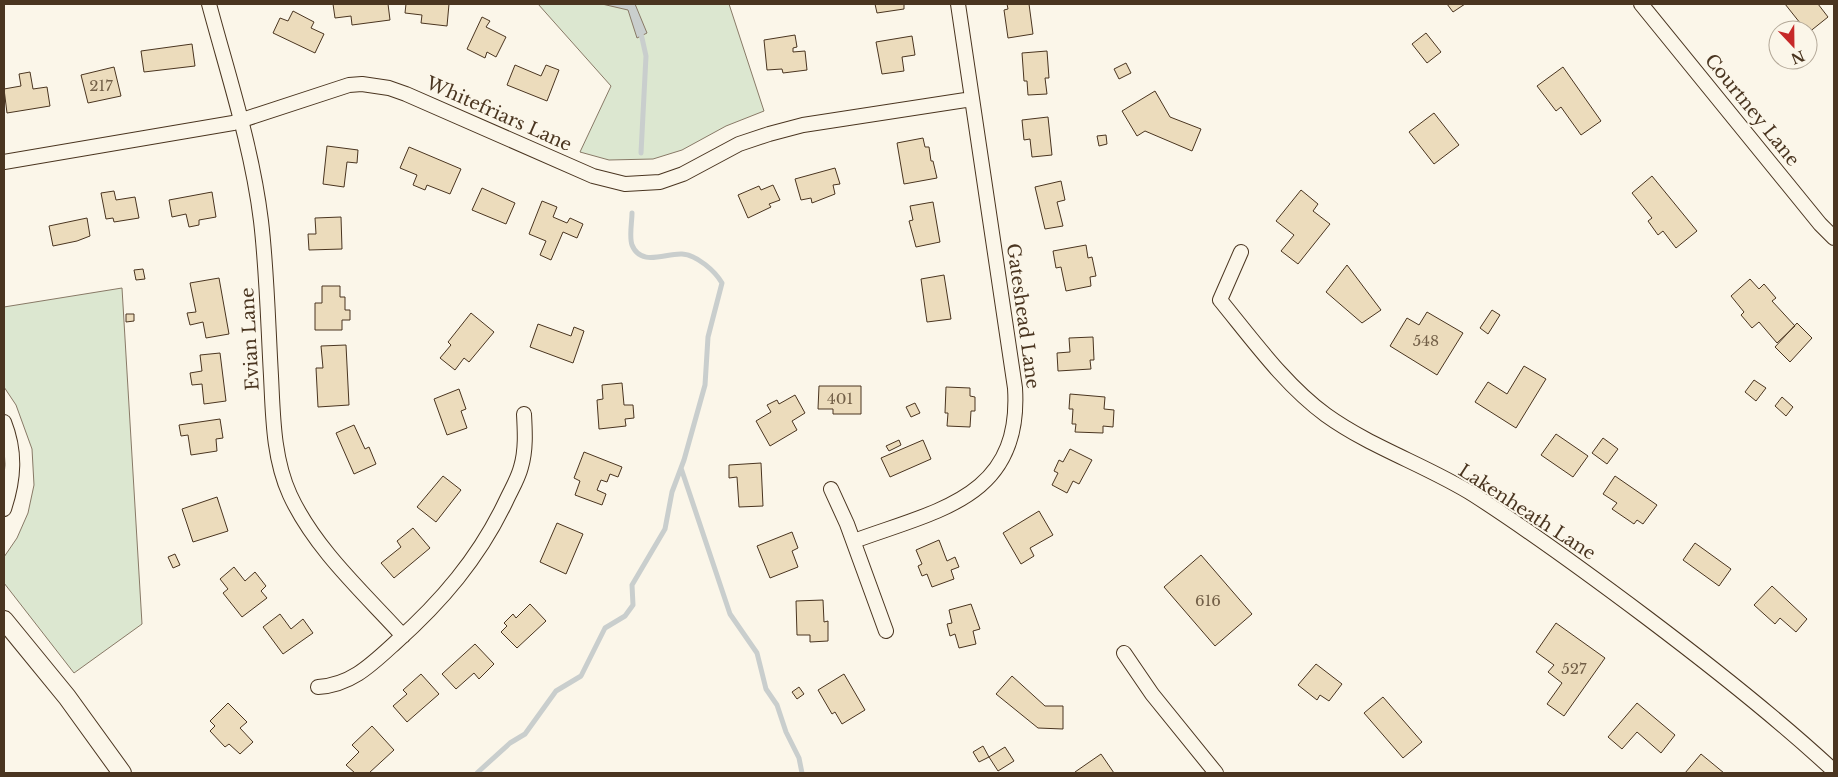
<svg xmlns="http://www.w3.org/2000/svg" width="1838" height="777" font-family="'Libre Baskerville',serif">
  <rect width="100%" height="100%" fill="#fbf6e9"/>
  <path fill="#dce7d0" stroke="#887966" d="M538,4H729L764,111L726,126L682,150L653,159L609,160L580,152L611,86Z
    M122,288L142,624L74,673L4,583V557L17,538L28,513L34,485L32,449L16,405L4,387V307Z"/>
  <path fill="#c9cecd" stroke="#887966" d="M602,4H635L647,33L637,38L628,10Z"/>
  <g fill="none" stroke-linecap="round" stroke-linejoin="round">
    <path stroke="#c9cecd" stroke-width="5" d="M640,29L646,56L641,153
      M681,468L730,614L757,653L766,689L777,705L786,732L799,758L802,773
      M477,773L510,743L525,734L556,691L581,676L605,628L625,616L633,605L632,585L665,529L672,492L684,460L705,385L708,337L722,283C715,271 697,255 682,254C665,253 641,267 632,245C629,236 632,222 632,213"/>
  </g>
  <path fill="#ecdcbc" stroke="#4a3520" d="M333,4H388L390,20L352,25L351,16L335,18Z
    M406,4H449L447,26L421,23L422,15L405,13Z
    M875,4H904V9L877,13Z
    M1007,4H1029L1033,34L1008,38L1004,10L1008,9Z
    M1447,4H1465L1453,12Z
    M1785,4H1818L1828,17L1808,33Z
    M293,11L314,22L311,28L324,34L315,53L273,33L280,18L288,21Z
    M482,17L490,21L486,27L506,37L496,57L487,52L485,58L467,49Z
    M1426,33L1441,52L1427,63L1412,44Z
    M795,35L797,47L793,48V52L805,51L807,70L783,73L782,69L767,70L764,40Z
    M912,36L915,55L902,57L904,71L882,74L876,42Z
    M192,44L195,66L144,72L141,51Z
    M1047,51L1049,78H1045L1047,94L1028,95L1027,81H1024L1022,53Z
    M1126,63L1131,73L1119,79L1114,69Z
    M515,65L541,76L546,65L559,70L547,101L507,85Z
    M114,67L121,96L88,103L81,75Z
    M1563,67L1601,121L1581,135L1561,107L1556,111L1537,86Z
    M30,72L33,89L47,87L50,106L7,113L4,89L21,86L19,74Z
    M1155,91L1170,117L1201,129L1192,151L1145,131L1137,136L1122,111Z
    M1434,113L1459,145L1434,164L1409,132Z
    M1048,117L1052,155L1032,157L1030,139L1024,140L1022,120Z
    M1106,135L1107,144L1099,146L1097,136Z
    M923,138L925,147H929L931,161H933L937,178L904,184L897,143Z
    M327,146L358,150L357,163L347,162L344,187L323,184Z
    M409,147L461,169L450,194L427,185L425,190L413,185L417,175L400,168Z
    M835,168L840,184L833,185L835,194L812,203L811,198L801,200L795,179Z
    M1652,176L1697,231L1676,248L1663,231L1658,235L1648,221L1652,218L1632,193Z
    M1061,181L1065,200L1057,202L1063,226L1045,229L1035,187Z
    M773,185L780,200L769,204L771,207L748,218L738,195L759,186L761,190Z
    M482,188L515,203L506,224L472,210Z
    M1301,190L1318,204L1313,211L1330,224L1298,264L1281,251L1294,235L1276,221Z
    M114,191L116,200L135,197L139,218L114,222L113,218L106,219L101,193Z
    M212,192L216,217L199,220V225L189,227L186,214L172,217L169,200Z
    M542,201L557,207L553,217L567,223L570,218L583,224L577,238L563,232L551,260L540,255L546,241L529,234Z
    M933,202L940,242L916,247L909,221L913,220L910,206Z
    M341,217L342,249L309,250L308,234H316L315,218Z
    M87,218L90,236L77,241L53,246L49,226Z
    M1086,245L1088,258L1092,257L1096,276L1090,277L1091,286L1066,291L1061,267L1056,268L1053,251Z
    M1347,265L1381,310L1362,323L1326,292Z
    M143,269L145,279L136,280L134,270Z
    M944,275L951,319L927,322L921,279Z
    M219,278L229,334L206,338L203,322L190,325L187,313L196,312L190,283Z
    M1750,279L1759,289L1764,284L1776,298L1772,301L1795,326L1777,343L1759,322L1752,328L1741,315L1744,312L1731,296Z
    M322,286H340V297H345V310H350V320H342V330H315V303H322Z
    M1492,310L1500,315L1488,334L1480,328Z
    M1427,312L1463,333L1437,375L1390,346L1407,318L1419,325Z
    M471,313L494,332L469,362L464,358L455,370L440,358L451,345L448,342Z
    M126,314H134V321L126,322Z
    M1797,323L1812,338L1790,362L1775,347Z
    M538,324L571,336L574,327L584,331L573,363L530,347Z
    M1093,337L1094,360H1090L1091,369L1058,371L1057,353L1070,352L1069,338Z
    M346,345L349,405L318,407L316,368H323L321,346Z
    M220,353L226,401L204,404L202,384L192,385L190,373L202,371L200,355Z
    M1524,366L1546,379L1516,428L1475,402L1488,382L1507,394Z
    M1754,380L1766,388L1756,401L1745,392Z
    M622,383L624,405H633L634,418L625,419L626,426L599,429L597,400L603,399L602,385Z
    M819,386H861V414H833V409H818Z
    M946,387L970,388V396L975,397V411H971L970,427L947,426L948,413H945Z
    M459,389L466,409L461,411L467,428L447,435L434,399Z
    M1070,394L1105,397L1104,409L1114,410L1113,427L1103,426V433L1075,432L1076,424H1072L1073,409H1069Z
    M795,395L805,413L792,421L797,430L770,446L756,421L771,412L767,405L777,400L779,404Z
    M1782,397L1793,407L1786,416L1775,406Z
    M915,403L920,413L911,417L906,407Z
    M220,419L223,438L216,439L217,451L191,455L188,435L181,436L179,425Z
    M354,425L365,449L369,447L376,464L354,474L336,433Z
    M1556,434L1588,456L1573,477L1541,455Z
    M1603,438L1618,449L1607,464L1592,453Z
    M899,440L901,445L889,451L886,446Z
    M923,440L931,459L890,477L881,458Z
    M1070,449L1092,460L1079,484L1073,481L1067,493L1052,485L1058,473L1054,471L1059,460L1063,462Z
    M584,452L622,467L618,477L610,474L607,482L601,480L597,490L606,494L602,505L575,495L580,481L574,478Z
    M761,463L763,506L739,507L737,477L729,478V465Z
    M443,476L461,490L436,522L417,507Z
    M1615,476L1657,505L1643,524L1637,520L1634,524L1612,509L1617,503L1603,494Z
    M217,497L228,531L193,542L182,509Z
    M1039,511L1053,535L1030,548L1034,556L1021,564L1003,533Z
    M557,523L583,534L566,574L540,562Z
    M413,528L430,548L394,578L381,563L401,547L397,541Z
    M792,532L798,548L792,551L798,567L770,578L757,546Z
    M939,540L947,561L955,557L959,567L951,570L954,579L932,587L927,574L922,576L918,566L922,564L916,550Z
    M1695,543L1731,569L1719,586L1683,560Z
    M175,554L180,565L173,568L168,557Z
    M1201,555L1252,614L1215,646L1164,587Z
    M234,567L245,581L255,572L266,586L261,591L267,598L242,617L223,593L228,589L220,579Z
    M1772,586L1807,619L1796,632L1780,618L1775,624L1754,605Z
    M823,600L824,622L828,621V641L810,642V635H797L796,601Z
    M530,604L546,621L517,648L501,632L507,626L504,623L513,614L516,618Z
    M971,604L980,629L973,631L976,644L959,648L955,634L950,636L947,624L952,623L949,610Z
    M280,614L291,629L303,619L313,633L283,654L263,627Z
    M1556,623L1605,658L1564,716L1547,704L1562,683L1548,672L1554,665L1536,652Z
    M475,644L494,664L479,679L474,673L456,689L442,674Z
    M1316,664L1342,684L1329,701L1320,695L1317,700L1298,685Z
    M421,674L439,694L407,722L393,706L407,694L403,690Z
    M844,674L865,710L842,724L835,712L832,714L818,690Z
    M1012,676L1045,706H1063V729L1038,728L996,694Z
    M799,687L804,694L797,699L792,692Z
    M1383,697L1422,742L1403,758L1364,713Z
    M228,703L247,722L240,728L253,742L240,754L229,744L225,747L210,731L215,726L210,721Z
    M1637,703L1675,735L1661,753L1637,732L1622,749L1608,737Z
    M372,726L394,750L369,773H355L346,765L359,752L352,745Z
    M983,746L989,757L979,762L973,752Z
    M1005,747L1014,761L998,771L989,757Z
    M1101,754L1114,773H1075V772Z
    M1701,754L1724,773H1685Z"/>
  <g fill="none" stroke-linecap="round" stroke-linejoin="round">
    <defs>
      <path id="minor" d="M209,4C228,75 252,147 261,221C267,272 268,324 271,376C273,415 273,458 290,495C315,549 363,592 403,636
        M1641,4L1820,224L1834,238
        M4,162L233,123L349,85L362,84L389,88L406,94L593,176L625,184L660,182L683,174L739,144L769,134L803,125L972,99
        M1241,252L1220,300C1252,339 1285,385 1326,415C1372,448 1426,465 1474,495C1533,533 1590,575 1646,617C1711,666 1775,716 1834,771
        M4,422C16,452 14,479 4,509
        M831,489L847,524L886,631
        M854,541C938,510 1022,498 1015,388L958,4
        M1124,653L1152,694L1216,773
        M318,687C351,685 371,665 395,643C441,602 479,558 506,501C511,490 518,479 521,467C526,450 525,432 524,414"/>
      <path id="tertiary" d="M4,620L67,697L122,773"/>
    </defs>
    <use href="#minor" stroke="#4a3520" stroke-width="16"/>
    <use href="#tertiary" stroke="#4a3520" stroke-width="20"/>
    <use href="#minor" stroke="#fbf6e9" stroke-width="14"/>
    <use href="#tertiary" stroke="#fbf6e9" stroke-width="18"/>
  </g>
  <g text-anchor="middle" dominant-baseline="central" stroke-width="4" stroke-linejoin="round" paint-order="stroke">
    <g font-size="15" fill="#725f47">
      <text x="101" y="85">217</text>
      <text x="1426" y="340">548</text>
      <text x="840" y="398">401</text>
      <text x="1208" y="600">616</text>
      <text x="1574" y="668">527</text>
    </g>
    <g font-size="18" fill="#4a3520" stroke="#fbf6e9">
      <text transform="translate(1752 110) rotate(51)">Courtney Lane</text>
      <text transform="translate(499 114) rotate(24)">Whitefriars Lane</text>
      <text transform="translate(1023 316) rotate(82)">Gateshead Lane</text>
      <text transform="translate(250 339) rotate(-93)">Evian Lane</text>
      <text transform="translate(1527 512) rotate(33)">Lakenheath Lane</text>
    </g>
  </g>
  <rect width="1838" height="777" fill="none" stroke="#4a3520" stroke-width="10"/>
  <g transform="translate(1793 45) rotate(158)"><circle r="24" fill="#fbf6e9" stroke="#b4a999"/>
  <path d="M0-4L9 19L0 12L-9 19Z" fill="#c62828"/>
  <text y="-8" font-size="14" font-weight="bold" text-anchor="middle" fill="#4a3520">N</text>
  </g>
</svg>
